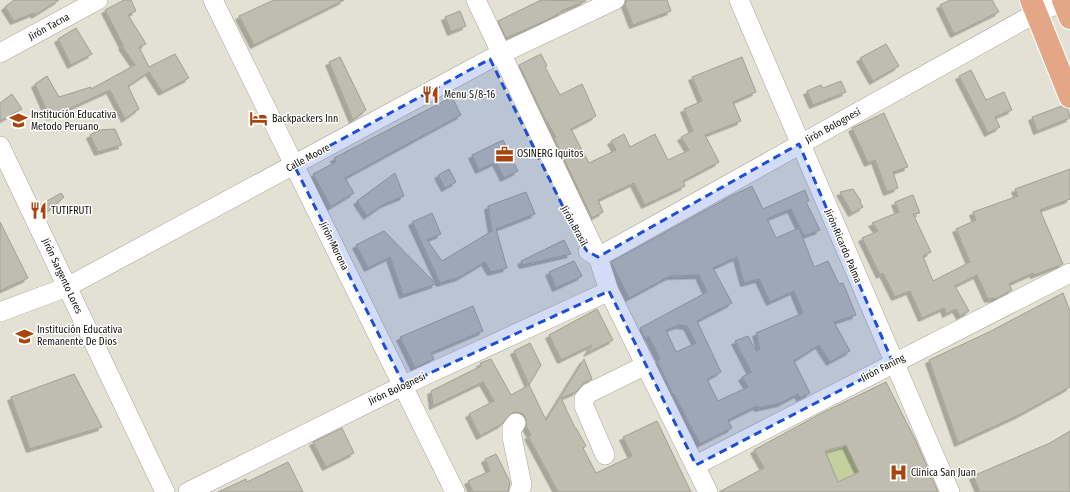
<svg xmlns="http://www.w3.org/2000/svg" width="1070" height="492" font-family="'Fira Sans Condensed',sans-serif">
  <defs>
    <filter id="shadow"><feDropShadow dx="-3.5" dy="3.5" stdDeviation="0" flood-color="#0004"/></filter>
  </defs>
  <rect width="100%" height="100%" fill="#e3e1d3"/>
  <path fill="#c5d09f" d="M847,446L859,472L826,487V453Z"/>
  <path fill="#bfbdaf" stroke="#a19f92" fill-rule="evenodd" filter="url(#shadow)" d="M14,0H59L35,15L34,13L14,21L5,7Z
    M124,0H131L136,11L128,15L146,44L139,47L149,67L175,54L189,78L162,92L149,72L128,86L139,109L125,119L110,90L53,116H49L35,84L47,76L59,97L91,87V89L135,65L122,46L123,45L105,10Z
    M274,0H344L254,45L239,16Z
    M541,0L586,1L561,11L562,12L545,21L506,38L498,21Z
    M626,0H667L671,11L633,25L625,4Z
    M950,0H992L999,12L954,34L940,5Z
    M460,11L466,26L451,32L445,17Z
    M76,28L92,54L71,65L58,39Z
    M886,44L899,66L873,81L860,58Z
    M541,54L547,66L545,67L560,95L582,84L587,95L596,116L571,129L589,163L616,150L611,141L624,134L630,147L655,134L668,160L689,150L681,137L693,131L684,109L702,101L692,77L742,57L756,92L733,102L741,121L705,135L719,162L683,181L685,186L645,205L634,183L598,200L603,212L592,218L554,138L556,137L543,115L519,65Z
    M340,57L366,110L353,120L329,62Z
    M971,70L986,100L1004,92L1012,110L995,117L1000,127L988,133L959,76Z
    M841,81L846,92L813,105L807,91L821,85L823,88Z
    M12,94L22,109L0,121V103Z
    M452,97L461,115L345,178L354,193L331,207L313,174L336,162L334,158Z
    M1062,106L1068,109L1070,118L1037,131L1032,117Z
    M884,113L908,167L893,172L898,188L887,192L875,160L868,163L852,128Z
    M115,129L122,145L98,152L90,135L99,130Z
    M503,140L518,171L504,178L496,162L479,170L472,155Z
    M449,169L456,182L445,188L438,175Z
    M1070,169V199L1040,210L1063,264L1034,275L1033,273L1009,284L1012,290L997,298L988,299L977,275L955,286L969,311L960,316L956,309L946,314L944,308L922,318L910,291L895,297L883,273L880,275L862,238L878,231L872,223L899,212L895,202L913,195L920,213L913,214L931,252L923,256L933,281L970,262L956,229L976,220L973,212L1018,196L1015,189Z
    M395,173L404,196L384,204L367,216L357,201Z
    M752,186L763,209L805,190L809,201L806,202L820,230L804,236L791,209L767,219L776,238L799,228L814,267L828,261L839,284L843,283L856,315L834,322L850,351L830,362L819,345L794,361L810,393L800,398L798,394L781,403L758,408L757,406L728,420L732,428L700,444L674,394L673,395L657,361L660,359L649,337L645,338L640,328L707,292L699,275L670,276L629,298L611,262L731,196ZM737,257L744,283L759,279L770,302L794,291L803,313L756,333L760,349L756,351L748,336L735,341L751,372L742,377L748,387L718,401L707,379L721,372L697,321L732,303L713,268ZM679,325L687,326L696,343L676,352L666,330Z
    M853,189L861,201L860,202L863,207L852,213L840,192Z
    M526,192L535,214L496,229L507,268L491,272L485,262L460,277L440,283L412,222L432,213L441,234L427,240L442,261L492,231L488,206Z
    M61,193L64,197L45,214L40,205Z
    M0,222L28,278L0,291Z
    M384,231L436,284L403,295L390,257L368,268L356,245Z
    M564,240L571,254L523,265L521,261Z
    M574,261L582,276L556,288L549,272Z
    M1063,293L1070,311V387L1019,415L958,443L929,360L989,332Z
    M473,306L483,331L431,353L434,359L415,368L400,337Z
    M597,309L613,340L587,353L592,345L561,360L549,335Z
    M530,343L541,365L529,385L514,351Z
    M491,359L511,395L529,385L546,420L584,359L592,379L584,383L576,392L561,398L575,428H576L586,446L583,448L596,473L632,456L623,437L657,421L691,492H558L528,436L531,435L526,426V419L523,414L517,412L512,413L502,424L480,436L469,414L494,401L483,382L433,406L431,391L481,366L480,363Z
    M74,374L102,427L30,449L11,397Z
    M886,382L916,441L938,492H719L764,468L754,450L820,414ZM846,445L859,472L838,482L825,451Z
    M342,428L354,453L326,467L313,442Z
    M1070,431V492H980L973,476L1050,443Z
    M496,454L510,482L508,492H473L468,481L490,471L485,459Z
    M288,462L303,492H218L246,479L247,482Z"/>
  <g fill="none" stroke-linecap="round" stroke-linejoin="round">
    <defs>
      <path id="minor" d="M213,0L455,492
        M476,0L598,257L1036,13L1069,0
        M739,0L950,492
        M0,53L98,0
        M0,146L165,492
        M588,251L598,257L609,291L708,492
        M0,312L67,287L490,59L615,0
        M516,423L512,428V437L522,485L519,492
        M605,455L584,406V399L589,393L646,365
        M696,465L1070,273
        M188,492L404,385L609,291"/>
      <path id="major" d="M1031,0L1070,97
        M1063,0L1070,18"/>
    </defs>
    <use href="#minor" stroke="#a7a598" stroke-width="20"/>
    <use href="#major" stroke="#fff" stroke-width="24"/>
    <use href="#minor" stroke="#fff" stroke-width="19"/>
    <use href="#major" stroke="#e3a788" stroke-width="22"/>
  </g>
  <path fill="#1d4ed8" fill-opacity="0.2" stroke="#1d4ed8" stroke-width="3" stroke-dasharray="8 5" stroke-linejoin="round" d="M490,59L580,241L587,251L598,257L799,144L893,363L696,465L609,291L404,385L294,165Z"/>
  <defs>
    <symbol id="restaurant-bare" viewBox="-9 -9 18 18"><path d="M-5-6h1v4h1v-4h1v4h1v-4h1v5L-1.5 .5V6h-2V.5L-5-1ZM5-6V6H3V1.5H1.5Q1.5-4 5-6Z" fill="#a8450e" stroke="#fff" stroke-width="2.5" paint-order="stroke"/></symbol>
    <symbol id="hotel-bare" viewBox="-9 -9 18 18"><path d="M-6-4.5h1.5V1H6V5H4.5V3h-9V5H-6ZM-4 0a1.8 1.8 0 1 1 3.6 0ZM.5 0V-2.5h3Q6-2.5 6 0Z" fill="#a8450e" stroke="#fff" stroke-width="2.5" paint-order="stroke"/></symbol>
    <symbol id="school-bare" viewBox="-9 -9 18 18"><path d="M0-5L7-2L0 1L-7-2ZM-4 1L0 2.5L4 1V4Q0 6-4 4Z" fill="#a8450e" stroke="#fff" stroke-width="2.5" paint-order="stroke"/></symbol>
    <symbol id="office-bare" viewBox="-9 -9 18 18"><path d="M-6-3h4V-5.5h4V-3h4V5H-6ZM-1-4.5V-3h2v-1.5ZM-6 0V1H6V0Z" fill="#a8450e" stroke="#fff" stroke-width="2.5" paint-order="stroke"/></symbol>
    <symbol id="hospital-bare" viewBox="-9 -9 18 18"><path d="M-5-5h3v3.5h4V-5h3V5h-3V1.5h-4V5h-3Z" fill="#a8450e" stroke="#fff" stroke-width="2.5" paint-order="stroke"/></symbol>
  </defs>
  <g fill-rule="evenodd">
    <use href="#restaurant-bare" x="418" y="82" width="25" height="25"/>
    <use href="#hotel-bare" x="246" y="106" width="25" height="25"/>
    <use href="#school-bare" x="6" y="108" width="25" height="25"/>
    <use href="#office-bare" x="492" y="142" width="25" height="25"/>
    <use href="#restaurant-bare" x="26" y="198" width="25" height="25"/>
    <use href="#school-bare" x="12" y="324" width="25" height="25"/>
    <use href="#hospital-bare" x="886" y="460" width="25" height="25"/>
  </g>
  <g text-anchor="middle" dominant-baseline="central" stroke-width="3" stroke-linejoin="round" paint-order="stroke">
    <g font-size="10" fill="#12110c" stroke="#fff">
      <text transform="translate(49 27) rotate(-29)">Jirón Tacna</text>
      <text transform="translate(833 126) rotate(-29)">Jirón Bolognesi</text>
      <text transform="translate(308 158) rotate(-28)">Calle Moore</text>
      <text transform="translate(574 226) rotate(61)">Jirón Brasil</text>
      <text transform="translate(334 246) rotate(64)">Jirón Morona</text>
      <text transform="translate(843 246) rotate(67)">Jirón Ricardo Palma</text>
      <text transform="translate(62 276) rotate(65)">Jirón Sargento Lores</text>
      <text transform="translate(883 368) rotate(-27)">Jirón Faning</text>
      <text transform="translate(397 389) rotate(-25)">Jirón Bolognesi</text>
    </g>
    <g font-size="10" fill="#12110c" stroke="#fff" text-anchor="start">
      <text x="444" y="95">Menu S/8-16</text>
      <text x="31" y="115">Institución Educativa<tspan x="31" dy="12">Metodo Peruano</tspan></text>
      <text x="272" y="119">Backpackers Inn</text>
      <text x="517" y="154">OSINERG Iquitos</text>
      <text x="51" y="211">TUTIFRUTI</text>
      <text x="37" y="330">Institución Educativa<tspan x="37" dy="12">Remanente De Dios</tspan></text>
      <text x="911" y="473">Clinica San Juan</text>
    </g>
  </g>
</svg>
